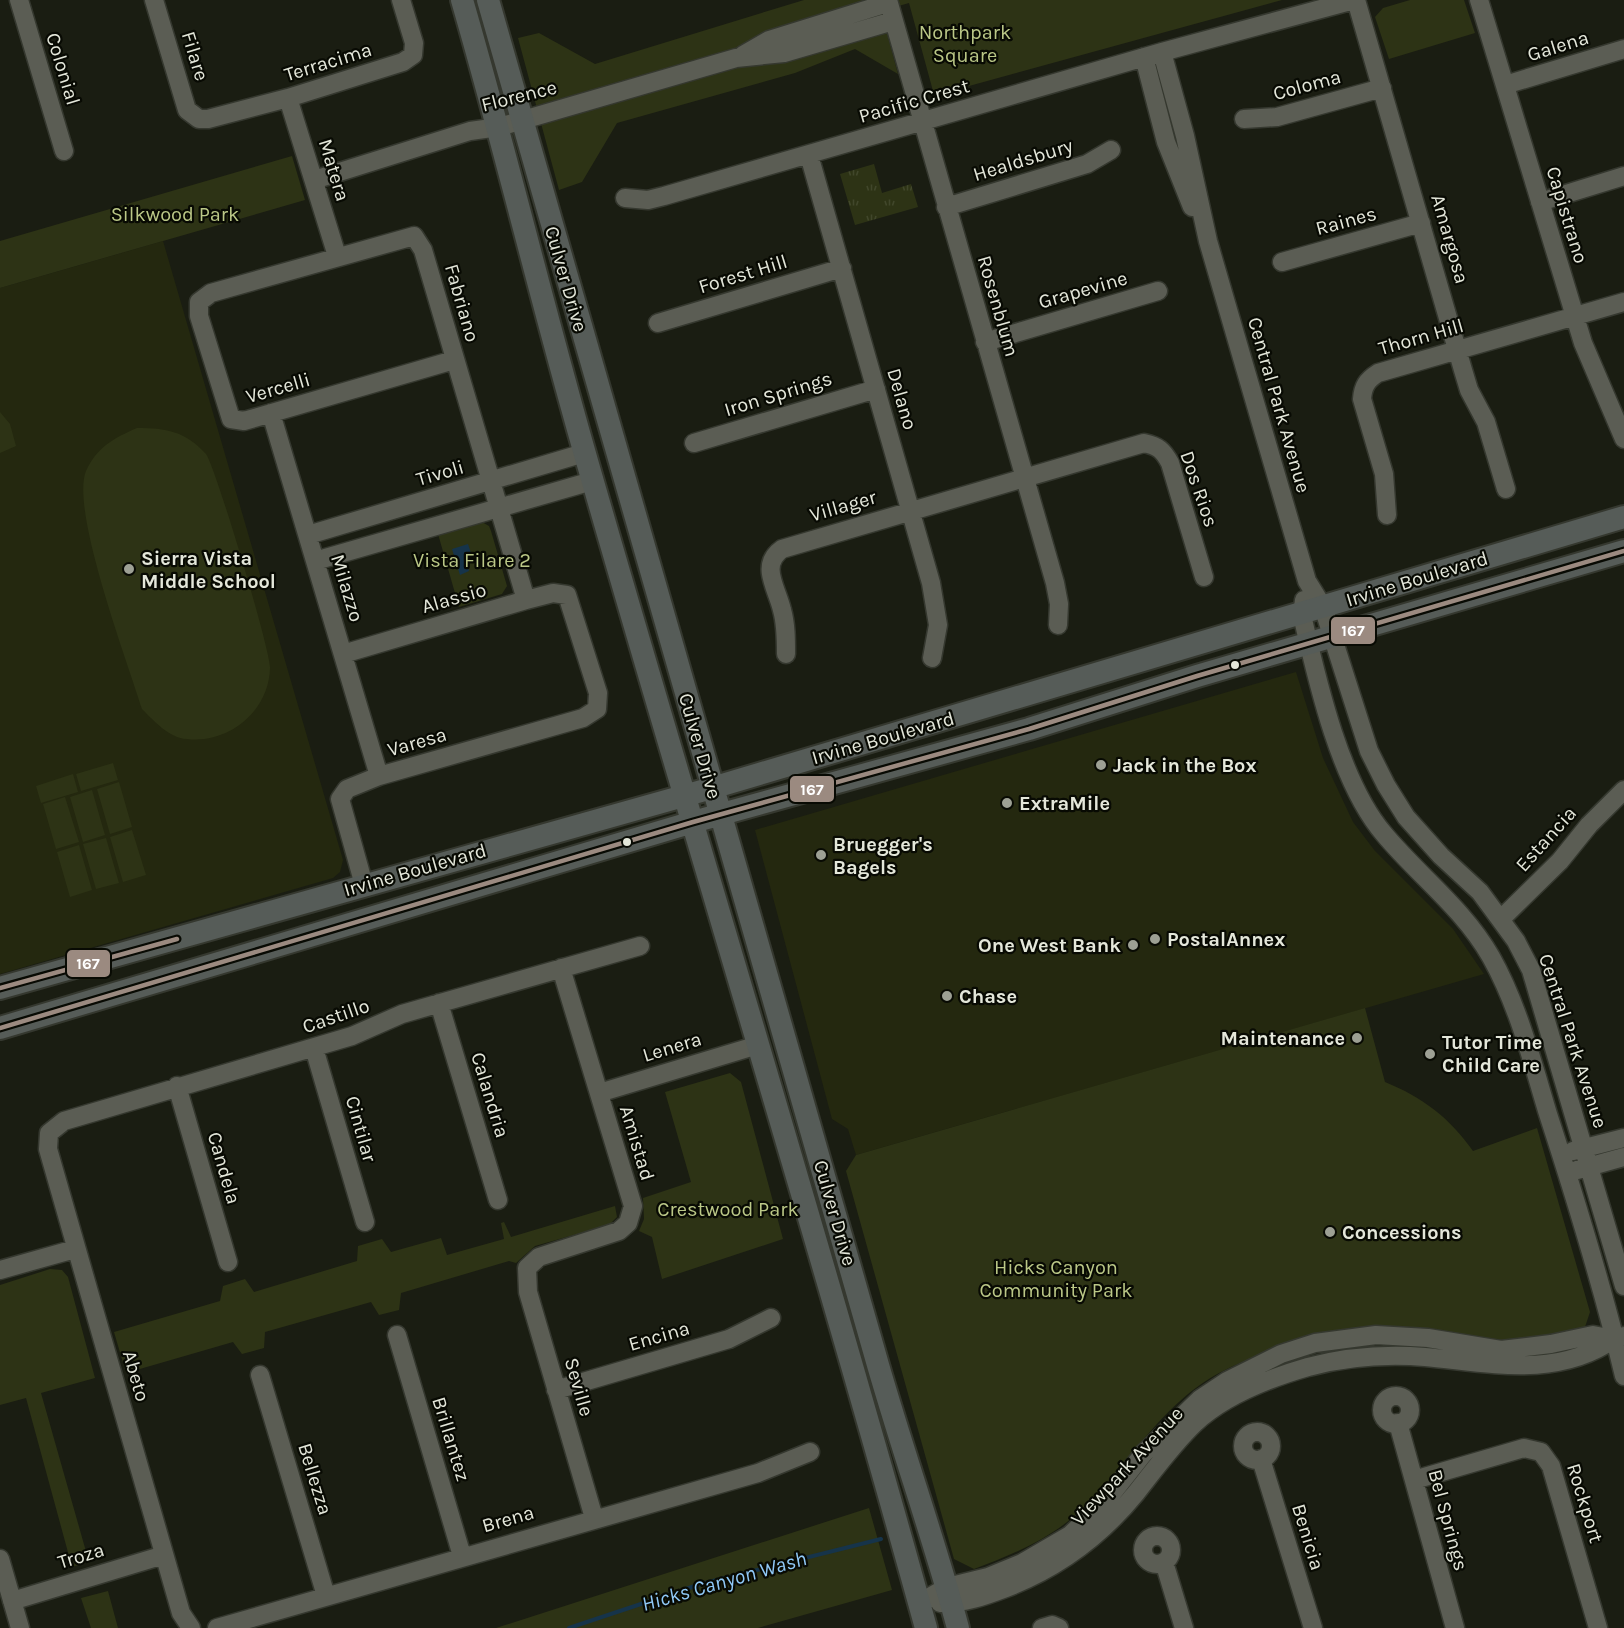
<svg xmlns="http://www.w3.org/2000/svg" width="1624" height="1628" font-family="Karla,sans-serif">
  <defs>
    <pattern id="grass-tufts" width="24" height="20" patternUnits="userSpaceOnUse" patternTransform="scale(1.5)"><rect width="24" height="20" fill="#2d3315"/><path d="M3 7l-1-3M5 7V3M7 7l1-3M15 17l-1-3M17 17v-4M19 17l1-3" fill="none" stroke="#41472b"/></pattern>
  </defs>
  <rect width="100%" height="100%" fill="#1a1d12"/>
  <path fill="#24280f" d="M163,241L343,860L340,872L333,878L0,974V288Z
    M1296,672L1323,758L1353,822L1375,851L1453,929L1484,974L856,1155L848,1129L832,1119L755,830Z"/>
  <path fill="url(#grass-tufts)" d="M874,164L882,193L911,184L918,207L855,225L840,174Z"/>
  <path fill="#2d3315" d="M804,0H1282L940,94L933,91L909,3L881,11L898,74L855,49L795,73L617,123L582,182L559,190L518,38L539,33L595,64Z
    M1410,0H1464L1475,33L1389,59L1375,17L1383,8Z
    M292,156L305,200L0,288V241Z
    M0,412L10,424L16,446L0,453Z
    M137,428C166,428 185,431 206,454C215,465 271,652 270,668C269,711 229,744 187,739C169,738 154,721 142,709C128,663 70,510 86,471C97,447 114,438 137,428Z
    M482,522L489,526L491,531L507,586L502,594L459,607L438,534Z
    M113,763L118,780L81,791L76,774Z
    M73,774L78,792L41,803L36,786Z
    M119,782L132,827L110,834L97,789Z
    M92,790L105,835L83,842L70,797Z
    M65,797L79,842L56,849L43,804Z
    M132,830L146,875L123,882L110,837Z
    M106,838L119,883L96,889L83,844Z
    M79,845L92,890L70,897L57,852Z
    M1365,1008L1385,1082C1422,1097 1450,1118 1473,1151L1537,1128L1590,1312L1585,1327C1554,1335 1523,1343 1491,1340C1460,1336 1432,1327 1401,1327C1341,1325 1285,1342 1231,1367C1155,1402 1127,1475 1067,1522C1039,1544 1006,1557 974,1569L954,1559L846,1171L856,1155Z
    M730,1073L741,1082L783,1239L662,1279L652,1237L639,1231L644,1219L643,1198L691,1182L665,1092Z
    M615,1206L617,1217L609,1225L535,1246L516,1263L509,1261L401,1293L399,1310L379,1315L371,1302L265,1332L264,1348L242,1354L233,1342L126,1373L114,1332L220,1301L223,1286L245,1279L254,1292L357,1261L358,1246L382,1239L391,1252L441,1238L447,1255L504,1239L501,1223L504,1222L511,1237Z
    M50,1269L62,1270L68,1277L95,1378L41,1393L89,1562L72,1567L26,1398L0,1405V1285Z
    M869,1508L892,1590L758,1628H496Z
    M108,1591L118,1628H91L81,1598Z"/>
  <path fill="#16344a" d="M468,544L472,556L466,558L469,571L460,575L452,549Z"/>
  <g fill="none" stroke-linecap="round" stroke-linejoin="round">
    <path stroke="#16344a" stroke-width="4" d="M569,1628L701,1584L881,1539"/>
    <defs>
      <path id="minor" d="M19,0L64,151
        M154,0L187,110L199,119H208L288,98L403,62L413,55L414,43L401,0
        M888,0L1055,583L1059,604L1058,625
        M1356,0L1463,370L1469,390L1486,422L1506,489
        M1479,0L1583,343L1624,439
        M1162,52L1185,136L1208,241L1307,581L1323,607L1369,751L1386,785L1406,817L1441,856L1480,892L1516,941L1531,970L1624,1286
        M743,55L769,40L888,3
        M1144,57L1166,142L1192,207
        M1505,85L1624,49
        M288,98L337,256
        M1244,119L1277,117L1382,88
        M809,155L931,583L938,625L932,658
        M314,180L470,131L499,127L736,58L784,53L893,21
        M625,198L648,200L664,196L1162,52L1354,0
        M1540,202L1624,176
        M946,207L1087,164L1111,150
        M1282,262L1421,223
        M658,323L842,268
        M985,342L1158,291
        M454,360L244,421L231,419L199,316V302L211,293L414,236L423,250L526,600
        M271,413L379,776
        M694,443L876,389
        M1387,515L1384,474L1362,399C1363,386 1367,380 1378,373L1624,302
        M308,535L584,453
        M315,561L592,481
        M1304,600L1302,615C1317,680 1340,783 1384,834C1419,876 1463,908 1491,957C1518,1005 1532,1061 1548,1114C1576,1200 1603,1288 1624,1376
        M343,654L526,600L553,593L567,595L598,693L597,709L583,718L379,776L347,789L340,799L364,885
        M786,654C786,639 786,624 782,610C777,588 759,565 782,549L1144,443C1158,446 1163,450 1170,463L1204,577
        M1501,919L1560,861L1589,825L1624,790
        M561,968L633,1206L628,1223L619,1231L539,1257L527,1268L528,1292L594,1518
        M439,1003L498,1200
        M314,1048L365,1222
        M177,1086L228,1262
        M599,1093L758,1045
        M1573,1151L1624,1138
        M1577,1170L1624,1157
        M0,1270L75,1249
        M397,1335L462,1556
        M260,1375L326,1596
        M556,1390L729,1339L771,1318
        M1382 1410a14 14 0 1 1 28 0a14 14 0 1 1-28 0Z
        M1398,1423L1455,1628
        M1243 1446a14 14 0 1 1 28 0a14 14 0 1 1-28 0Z
        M1261,1459L1313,1628
        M1414,1480L1524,1448L1541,1452L1551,1466L1598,1628
        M1143 1550a14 14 0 1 1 28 0a14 14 0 1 1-28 0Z
        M0,1559L20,1628
        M1164,1562L1184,1628
        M12,1601L164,1555
        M919,1603L947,1587L988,1577L1022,1563L1070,1535L1106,1501L1144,1453L1200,1399L1227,1381L1281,1354L1315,1343L1376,1335L1428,1338L1501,1350L1551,1344L1593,1335L1614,1339L1624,1336
        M940,1603C963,1604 985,1596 1006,1588C1058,1568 1101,1536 1136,1493C1155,1469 1173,1444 1195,1423C1224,1396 1270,1378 1308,1367C1346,1357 1386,1354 1425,1357C1489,1363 1557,1379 1614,1339
        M191,1628L181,1613L48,1149L49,1133L64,1121L352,1036L402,1014L640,946
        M217,1628L758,1473L810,1452
        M1042,1628L1052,1625L1059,1628"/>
      <path id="major" d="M462,0C507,155 544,313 589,468C700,855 819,1240 926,1628
        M488,0C613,451 746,900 874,1351C900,1444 933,1535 958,1628
        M0,988L712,788L1624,517
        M0,1028L693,822L1029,729L1197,676L1624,551"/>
    </defs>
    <use href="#minor" stroke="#35382f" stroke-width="21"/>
    <use href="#major" stroke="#35382f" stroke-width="26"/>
    <use href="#minor" stroke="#5b5d54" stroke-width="18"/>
    <use href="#major" stroke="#565c58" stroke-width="22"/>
    <defs>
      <path id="bus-1" d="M0,988L177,939
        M0,1028L693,822L1029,729L1197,676L1624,551"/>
    </defs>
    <use href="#bus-1" stroke="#080a03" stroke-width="9"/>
    <use href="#bus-1" stroke="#9b8a80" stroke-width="4.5"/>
  </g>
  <g fill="#9da094" stroke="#080a03" stroke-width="2">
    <circle cx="129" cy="569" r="6"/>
    <circle cx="1101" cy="765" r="6"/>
    <circle cx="1007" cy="803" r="6"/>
    <circle cx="821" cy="855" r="6"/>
    <circle cx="1155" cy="939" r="6"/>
    <circle cx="1133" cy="945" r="6"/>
    <circle cx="947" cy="996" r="6"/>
    <circle cx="1357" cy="1038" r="6"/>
    <circle cx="1430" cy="1054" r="6"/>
    <circle cx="1330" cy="1232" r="6"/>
  </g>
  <g fill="#e4e7da" stroke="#080a03" stroke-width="2">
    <circle cx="1235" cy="665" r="5"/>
    <circle cx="627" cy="842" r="5"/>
  </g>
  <g text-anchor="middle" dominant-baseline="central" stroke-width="4.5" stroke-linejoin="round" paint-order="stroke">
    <g font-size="20" fill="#bbc887" stroke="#080a03">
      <text x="965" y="32">Northpark<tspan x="965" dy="23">Square</tspan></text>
      <text x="175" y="214">Silkwood Park</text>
      <text x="472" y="560">Vista Filare 2</text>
      <text x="728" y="1209">Crestwood Park</text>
      <text x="1056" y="1267">Hicks Canyon<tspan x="1056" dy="23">Community Park</tspan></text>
    </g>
    <g font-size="20" fill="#e4e7da" stroke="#080a03">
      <text transform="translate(1558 46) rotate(-17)">Galena</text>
      <text transform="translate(195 56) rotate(73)">Filare</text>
      <text transform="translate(328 62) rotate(-17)">Terracima</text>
      <text transform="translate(63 69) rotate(73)">Colonial</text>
      <text transform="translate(1307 85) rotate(-15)">Coloma</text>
      <text transform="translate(519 96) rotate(-14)">Florence</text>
      <text transform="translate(914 101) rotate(-16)">Pacific Crest</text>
      <text transform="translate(1023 160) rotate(-17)">Healdsbury</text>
      <text transform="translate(334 170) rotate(73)">Matera</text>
      <text transform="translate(1567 215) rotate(73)">Capistrano</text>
      <text transform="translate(1346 221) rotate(-15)">Raines</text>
      <text transform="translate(1450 239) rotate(74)">Amargosa</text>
      <text transform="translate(743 274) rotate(-17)">Forest Hill</text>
      <text transform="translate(566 279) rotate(74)">Culver Drive</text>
      <text transform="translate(1083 290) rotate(-16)">Grapevine</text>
      <text transform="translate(462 303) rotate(74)">Fabriano</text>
      <text transform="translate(998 306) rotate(74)">Rosenblum</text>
      <text transform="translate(1421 337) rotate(-16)">Thorn Hill</text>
      <text transform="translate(278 388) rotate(-16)">Vercelli</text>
      <text transform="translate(778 394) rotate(-17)">Iron Springs</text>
      <text transform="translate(902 399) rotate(74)">Delano</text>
      <text transform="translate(1279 405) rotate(74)">Central Park Avenue</text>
      <text transform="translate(440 473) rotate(-16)">Tivoli</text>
      <text transform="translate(1199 489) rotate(71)">Dos Rios</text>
      <text transform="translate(843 506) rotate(-16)">Villager</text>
      <text transform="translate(1417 579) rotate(-17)">Irvine Boulevard</text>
      <text transform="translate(347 588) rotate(73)">Milazzo</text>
      <text transform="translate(454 598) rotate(-16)">Alassio</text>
      <text transform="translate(883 738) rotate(-16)">Irvine Boulevard</text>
      <text transform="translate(417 742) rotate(-16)">Varesa</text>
      <text transform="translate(700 746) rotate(74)">Culver Drive</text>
      <text transform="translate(1546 839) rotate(-48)">Estancia</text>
      <text transform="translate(415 870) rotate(-16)">Irvine Boulevard</text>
      <text transform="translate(336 1016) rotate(-19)">Castillo</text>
      <text transform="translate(1573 1041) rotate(72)">Central Park Avenue</text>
      <text transform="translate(672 1047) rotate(-17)">Lenera</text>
      <text transform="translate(490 1095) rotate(73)">Calandria</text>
      <text transform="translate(361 1129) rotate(74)">Cintilar</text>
      <text transform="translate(637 1143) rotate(73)">Amistad</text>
      <text transform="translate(224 1168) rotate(74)">Candela</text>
      <text transform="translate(835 1213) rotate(74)">Culver Drive</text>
      <text transform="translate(659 1336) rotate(-16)">Encina</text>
      <text transform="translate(136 1376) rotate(74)">Abeto</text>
      <text transform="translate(579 1387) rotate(74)">Seville</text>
      <text transform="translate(451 1439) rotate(73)">Brillantez</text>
      <text transform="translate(1127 1466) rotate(-47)">Viewpark Avenue</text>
      <text transform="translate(315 1479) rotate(73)">Bellezza</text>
      <text transform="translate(1585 1503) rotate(73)">Rockport</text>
      <text transform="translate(508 1519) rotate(-16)">Brena</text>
      <text transform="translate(1448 1520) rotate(75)">Bel Springs</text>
      <text transform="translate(1308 1537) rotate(73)">Benicia</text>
      <text transform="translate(81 1556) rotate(-17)">Troza</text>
    </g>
    <g font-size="20" font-weight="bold" fill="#e4e7da" stroke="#080a03" text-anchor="start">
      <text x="141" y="558">Sierra Vista<tspan x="141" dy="23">Middle School</tspan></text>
      <text x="1113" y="765">Jack in the Box</text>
      <text x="1019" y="803">ExtraMile</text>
      <text x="833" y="844">Bruegger's<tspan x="833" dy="23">Bagels</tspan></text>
      <text x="1167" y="939">PostalAnnex</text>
      <text x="1121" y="945" text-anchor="end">One West Bank</text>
      <text x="959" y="996">Chase</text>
      <text x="1345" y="1038" text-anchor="end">Maintenance</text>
      <text x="1442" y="1042">Tutor Time<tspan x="1442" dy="23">Child Care</tspan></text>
      <text x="1342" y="1232">Concessions</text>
    </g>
    <g font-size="21" font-style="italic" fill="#90c9f7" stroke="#080a03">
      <text transform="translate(724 1581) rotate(-16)">Hicks Canyon Wash</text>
    </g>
  </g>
  <g stroke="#080a03" stroke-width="2">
    <rect x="1330" y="616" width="46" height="29" rx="6" fill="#9b8a80"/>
    <rect x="789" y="775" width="46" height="28" rx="6" fill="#9b8a80"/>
    <rect x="66" y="949" width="45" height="29" rx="6" fill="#9b8a80"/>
  </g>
  <g font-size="16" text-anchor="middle" font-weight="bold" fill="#fff">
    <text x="1353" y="636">167</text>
    <text x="812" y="795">167</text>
    <text x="88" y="969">167</text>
  </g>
</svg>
